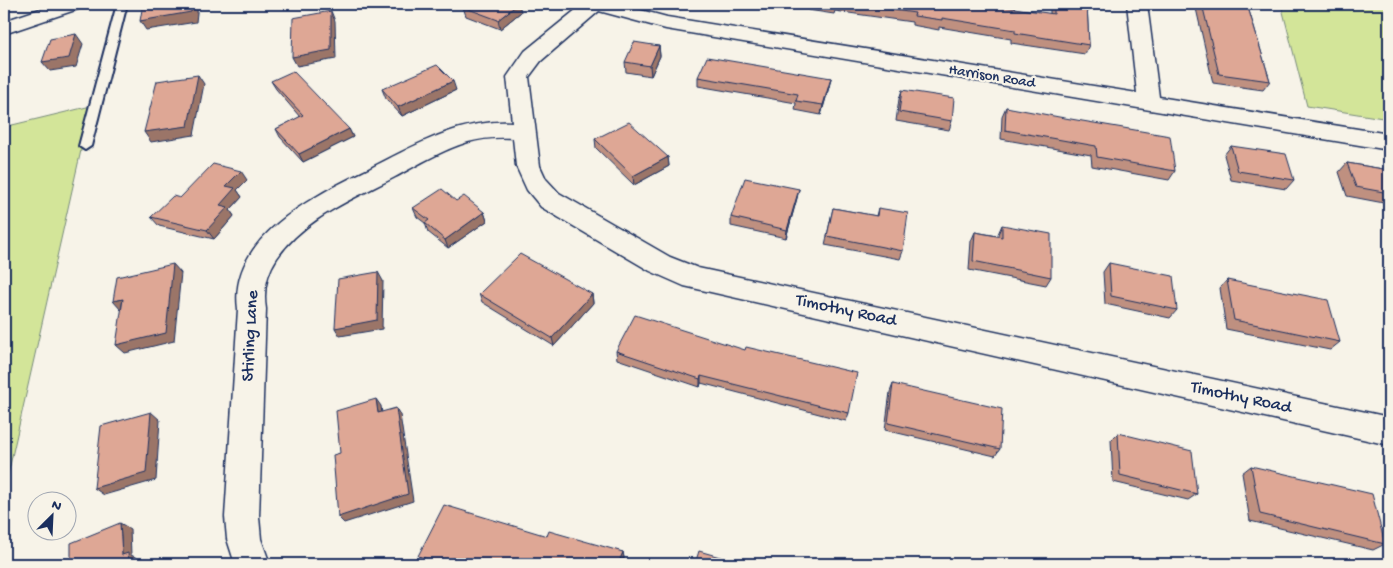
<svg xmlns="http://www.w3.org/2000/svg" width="1393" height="568" viewBox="0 0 1393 568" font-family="'Gochi Hand',sans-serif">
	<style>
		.green { fill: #d3e599; stroke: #778a7c }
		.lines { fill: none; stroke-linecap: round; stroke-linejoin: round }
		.lane-casing { stroke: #1b2f5e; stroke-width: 4 }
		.street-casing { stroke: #1b2f5e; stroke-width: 3 }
		.lane { fill: #f7f3e8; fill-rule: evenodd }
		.street { fill: #f7f3e8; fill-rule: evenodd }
		.wall { fill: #bf9080; stroke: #1b2f5e }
		.shaded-wall { fill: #9b7568; stroke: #1b2f5e }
		.building { fill: #dea795; stroke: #1b2f5e }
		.labels { text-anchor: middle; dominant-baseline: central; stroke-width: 4.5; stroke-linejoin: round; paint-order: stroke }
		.far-street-label { font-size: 15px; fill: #1b2f5e; stroke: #f7f3e8 }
		.street-label { font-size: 18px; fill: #1b2f5e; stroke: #f7f3e8 }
	</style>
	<rect width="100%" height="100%" fill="#f7f3e8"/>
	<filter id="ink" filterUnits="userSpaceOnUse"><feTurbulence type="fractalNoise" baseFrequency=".02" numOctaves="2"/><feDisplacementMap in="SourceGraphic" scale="10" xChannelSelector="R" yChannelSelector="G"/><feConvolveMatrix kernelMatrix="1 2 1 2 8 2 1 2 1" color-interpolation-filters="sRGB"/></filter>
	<g filter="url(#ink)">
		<!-- green -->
		<g class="green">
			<polygon points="1281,4 1389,4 1389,119 1307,106"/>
			<polygon points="91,106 4,492 4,127"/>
		</g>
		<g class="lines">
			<defs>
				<polygon id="lane" points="117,4 127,4 91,146 85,150 79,146"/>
				<g id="street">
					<polygon points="55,4 84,4 81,8 4,34 4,21"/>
					<path d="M583,4h35l49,13 470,76 -10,-89h20l12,93 230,37v16l-723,-121 -67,-18 -58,50 -12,16 11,89 6,13 13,14 111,64 28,11 691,149v28l-705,-159 -34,-15 -109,-64 -14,-17 -11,-24 -3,-28c-15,-1 -31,0 -45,4 -26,8 -49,22 -73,35 -40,21 -91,41 -118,81 -10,15 -14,33 -11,51l-7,208 2,22 9,25h-35l-8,-25 -2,-22 13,-208c-10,-73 79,-114 131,-140 45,-23 90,-50 143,-47l-5,-45 18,-26z"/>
				</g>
			</defs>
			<!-- lane casing -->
			<use href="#lane" class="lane-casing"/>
			<!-- street casing -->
			<use href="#street" class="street-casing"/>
			<!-- lane -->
			<use href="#lane" class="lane"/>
			<!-- street -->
			<use href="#street" class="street"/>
		</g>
		<!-- wall -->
		<g class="wall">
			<polygon points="792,4 987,4 1050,14 1050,4 1087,4 1089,45 1085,54 1011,43 1011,39 939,27 939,30 912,25 912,22 835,11 834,14 808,10 809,6"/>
			<polygon points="1195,4 1247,4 1270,81 1263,90 1213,83"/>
			<polygon points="463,7 521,12 500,29 466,16"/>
			<polygon points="659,46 660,56 651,76 626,72 625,62"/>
			<polygon points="698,77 831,78 829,87 821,115 795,110 796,103 698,86"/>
			<polygon points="271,81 349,129 353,137 303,162 280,137 276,129 300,117 276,89"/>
			<polygon points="382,89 456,90 402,116 386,99"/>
			<polygon points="902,90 952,121 949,130 896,121 899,99"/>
			<polygon points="1006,107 1175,171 1169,180 1092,166 1091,155 1001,139 1002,116"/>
			<polygon points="595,139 668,157 669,166 634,185 596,148"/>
			<polygon points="1231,146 1294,180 1286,189 1231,180 1224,155"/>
			<polygon points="1347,163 1389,170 1389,204 1347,196 1339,172"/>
			<polygon points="247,180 237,190 242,197 230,210 234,216 214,239 159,226 151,217 180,198"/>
			<polygon points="799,189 797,198 786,238 731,226 731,217"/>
			<polygon points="456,201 484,212 487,221 448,248 428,232 425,223 417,217 413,208"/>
			<polygon points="833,208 876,216 878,208 903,251 900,259 825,245"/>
			<polygon points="1002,225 1051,277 1046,285 969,270 971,241 975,232 998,236 998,234"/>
			<polygon points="1109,263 1177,310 1170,318 1105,304 1103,272"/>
			<polygon points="1227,280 1340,342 1330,350 1226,329 1220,288"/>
			<polygon points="479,294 592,294 593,303 554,346 482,302"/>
			<polygon points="616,351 849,413 846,421 701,383 700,387 617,359"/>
			<polygon points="893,384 1000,449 995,456 885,430 890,392"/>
			<polygon points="1118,433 1197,494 1188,500 1113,482 1111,440"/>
			<polygon points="1251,466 1385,544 1373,550 1250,521 1242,473"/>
			<polygon points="547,536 623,552 624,558 622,564 432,564 424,562 418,556"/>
		</g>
		<!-- shaded-wall -->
		<g class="shaded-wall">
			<polygon points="192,4 198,4 196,22 146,30 140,21"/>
			<polygon points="518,4 519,4 521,12 500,29 498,20"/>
			<polygon points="331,11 335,21 336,59 297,66 292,57"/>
			<polygon points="76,34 83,44 76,67 50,71 42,62"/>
			<polygon points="659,46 660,56 651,76 650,66"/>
			<polygon points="198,75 204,84 194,135 151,142 144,132"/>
			<polygon points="831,78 829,87 821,115 823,105"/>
			<polygon points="453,81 456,90 402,116 398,107"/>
			<polygon points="349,129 353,137 303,162 299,154"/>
			<polygon points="668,157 669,166 634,185 633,176"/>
			<polygon points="241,171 247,180 237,190 242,197 230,210 234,216 214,239 207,230 220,205 226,186"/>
			<polygon points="799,189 797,198 786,238 787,230"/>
			<polygon points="484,212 487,221 448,248 445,240"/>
			<polygon points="173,264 181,273 174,341 125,353 116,345"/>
			<polygon points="378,272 383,281 382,329 340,336 335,328"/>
			<polygon points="592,294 593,303 554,346 552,338"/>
			<polygon points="123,299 121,310 113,301"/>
			<polygon points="701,376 701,383 700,387 700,379"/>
			<polygon points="376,399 381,406 383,420 378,413"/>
			<polygon points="396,408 400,415 413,501 344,523 338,517"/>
			<polygon points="151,412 160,420 156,480 104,495 94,488"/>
			<polygon points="120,523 130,529 131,555 137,558 138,564 129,564 122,555"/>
			<polygon points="623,552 624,558 622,564 618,564"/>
		</g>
		<!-- building -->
		<g class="building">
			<polygon points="143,4 192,4 191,12 140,21"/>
			<polygon points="467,4 518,4 498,20 463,7"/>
			<polygon points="850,4 987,4 1054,14 1054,4 1087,4 1089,45 1015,33 1015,30 942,18 942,20 914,16 915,13"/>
			<polygon points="1202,4 1247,4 1270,81 1219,74"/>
			<polygon points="331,11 331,50 292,57 293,18"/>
			<polygon points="76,34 69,58 42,62 50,39"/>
			<polygon points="634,42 659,46 650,66 625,62"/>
			<polygon points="707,57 831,78 823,105 796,101 798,94 698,77"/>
			<polygon points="437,65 453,81 398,107 382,89"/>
			<polygon points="293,71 349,129 299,154 276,129 303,115 271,81"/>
			<polygon points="198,75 188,126 144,132 157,81"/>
			<polygon points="902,90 954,98 952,121 899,112"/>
			<polygon points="1006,107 1059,117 1170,136 1175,171 1097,157 1096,146 1005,130"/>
			<polygon points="629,122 668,157 633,176 595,139"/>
			<polygon points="1231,146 1286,154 1294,180 1238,171"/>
			<polygon points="1347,163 1389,170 1389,193 1356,187"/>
			<polygon points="213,164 241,171 226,186 235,188 220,205 228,207 207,230 151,217 173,196 180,198"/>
			<polygon points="745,178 799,189 787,230 731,217"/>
			<polygon points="442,189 456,201 464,196 484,212 445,240 425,223 429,220 413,208"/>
			<polygon points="833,208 877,216 878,208 908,213 903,251 827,236"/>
			<polygon points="1002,225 1051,234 1051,277 973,261 975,232 1002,237"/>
			<polygon points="520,254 592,294 552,338 479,294"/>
			<polygon points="1109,263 1173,276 1177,310 1111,296"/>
			<polygon points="173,264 166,333 116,345 123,299 113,301 117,277"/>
			<polygon points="378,272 377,320 335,328 338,279"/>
			<polygon points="1227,280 1328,300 1340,342 1234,320"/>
			<polygon points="635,315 745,350 746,347 857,373 849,413 701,376 700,379 616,351"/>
			<polygon points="893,384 1002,409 1000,449 888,423"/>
			<polygon points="376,399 378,413 396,408 408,494 338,517 333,455 340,453 336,411"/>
			<polygon points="151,412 146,473 94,488 101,426"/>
			<polygon points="1118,433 1192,451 1197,494 1120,475"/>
			<polygon points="1251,466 1372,494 1385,544 1260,514"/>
			<polygon points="444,505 547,536 549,531 623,552 618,564 444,564 418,556"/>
			<polygon points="120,523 122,555 128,553 129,564 71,564 71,543"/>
			<polygon points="699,551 741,563 740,564 695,564"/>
		</g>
	</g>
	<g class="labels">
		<!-- far-street labels -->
		<g class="far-street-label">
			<text transform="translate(992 77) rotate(9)">Harrison Road</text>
		</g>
		<!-- street labels -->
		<g class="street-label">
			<text transform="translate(846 311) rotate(12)">Timothy Road</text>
			<text transform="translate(251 336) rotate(-87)">Stirling Lane</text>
			<text transform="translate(1241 398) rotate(12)">Timothy Road</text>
		</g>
	</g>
	<!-- margin -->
	<rect width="1393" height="568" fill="none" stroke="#f7f3e8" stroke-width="20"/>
	<rect x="10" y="10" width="1373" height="548" fill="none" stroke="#1b2f5e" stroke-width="2" filter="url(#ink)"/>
	<!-- north arrow -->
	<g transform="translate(52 516) rotate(24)"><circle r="24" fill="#f7f3e8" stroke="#9fa5b1"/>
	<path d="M0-4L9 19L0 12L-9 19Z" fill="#1b2f5e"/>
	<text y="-8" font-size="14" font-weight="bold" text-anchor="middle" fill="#1b2f5e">N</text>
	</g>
</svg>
